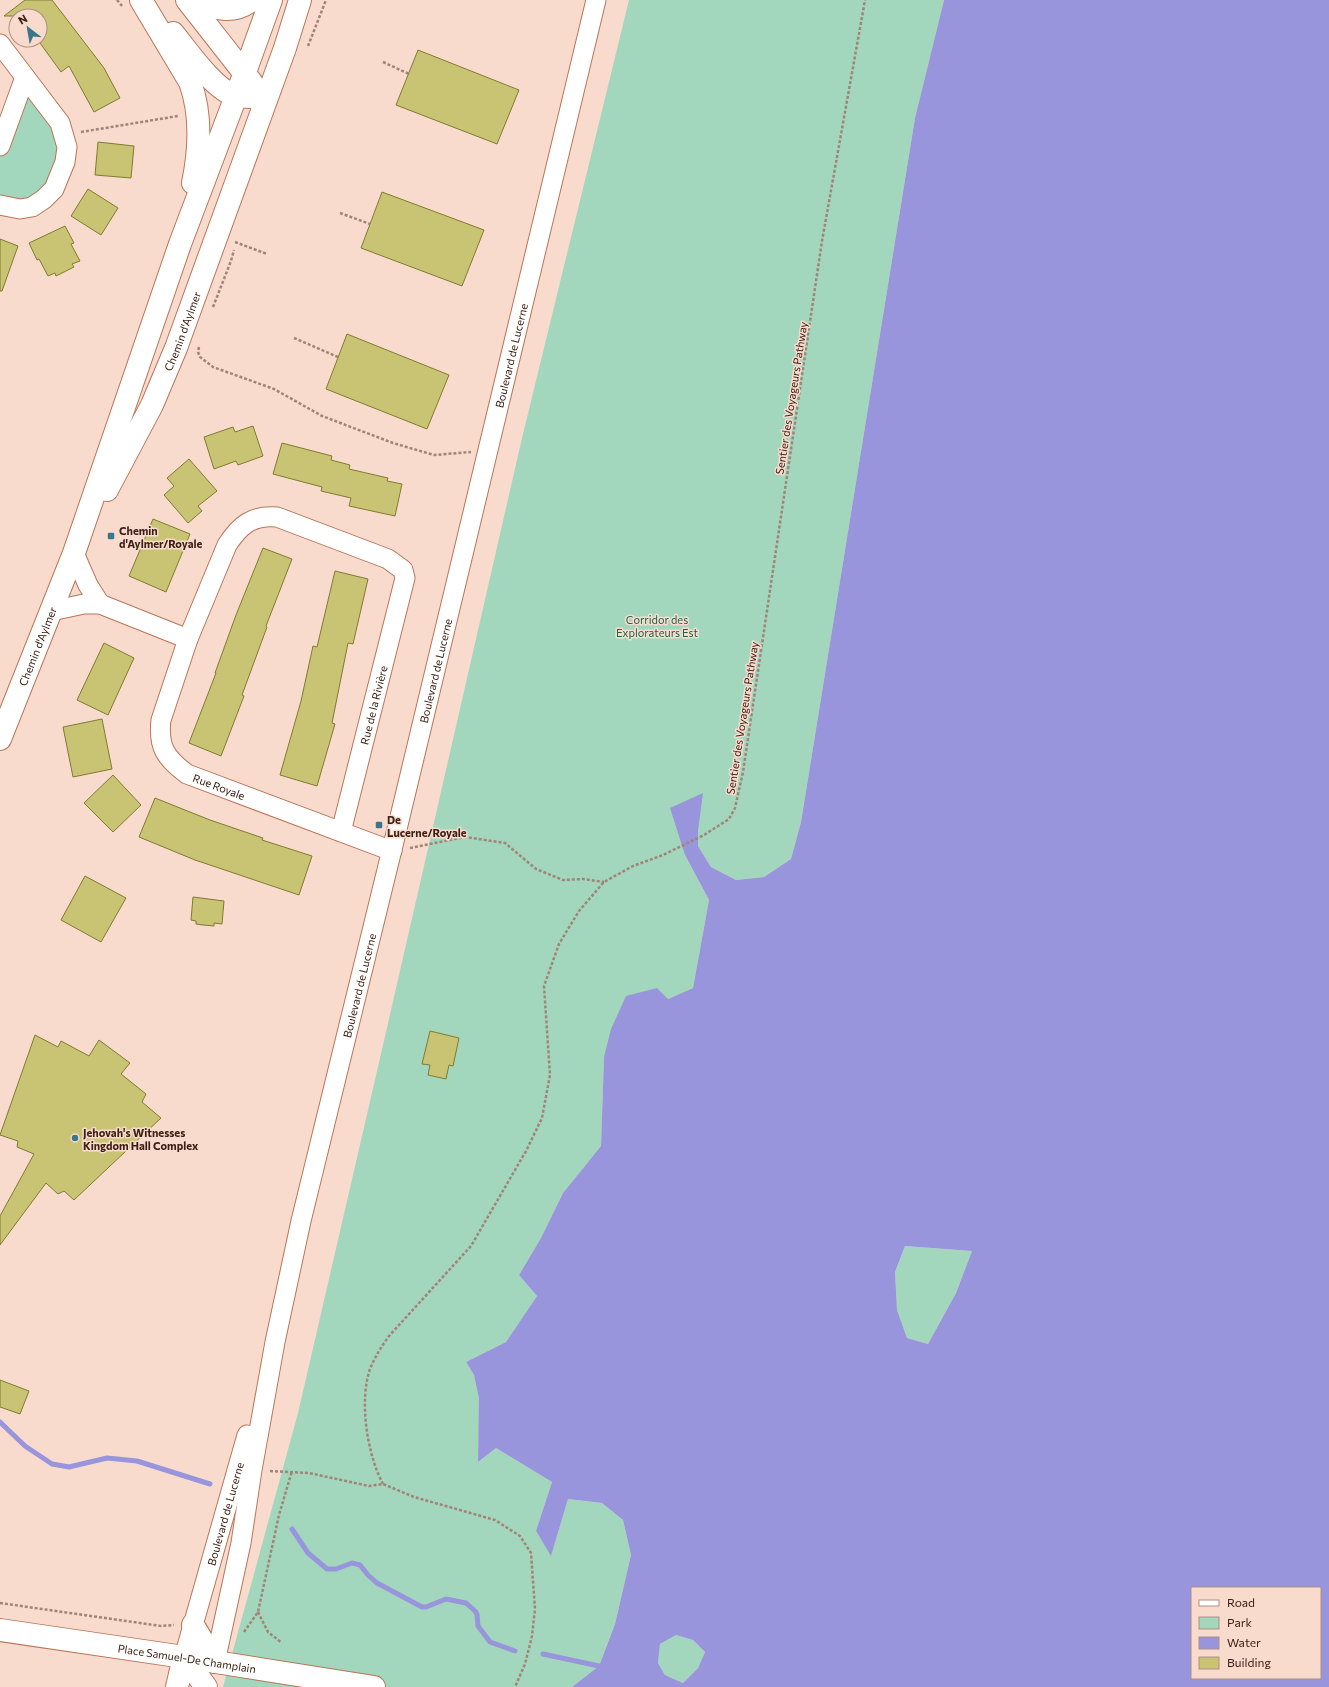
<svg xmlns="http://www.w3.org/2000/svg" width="1329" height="1687" viewBox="0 0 1329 1687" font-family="Commissioner,sans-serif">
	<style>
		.green { fill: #a2d7be }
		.water { fill: #9895dc; fill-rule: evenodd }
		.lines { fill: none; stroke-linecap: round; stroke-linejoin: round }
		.stream { stroke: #9895dc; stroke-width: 5 }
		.building { fill: #c9c374; stroke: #807b30 }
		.minor-casing { stroke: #b97557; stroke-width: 21 }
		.major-casing { stroke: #b97557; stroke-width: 24 }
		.path { stroke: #a18477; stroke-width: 2.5; stroke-dasharray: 3 2; stroke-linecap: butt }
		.minor { stroke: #fff; stroke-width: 19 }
		.major { stroke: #fff; stroke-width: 22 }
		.poi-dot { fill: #3a778d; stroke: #f9dbce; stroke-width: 1.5 }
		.labels { text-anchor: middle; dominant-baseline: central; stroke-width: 3; stroke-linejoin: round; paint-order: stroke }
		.street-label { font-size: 11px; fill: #3c2013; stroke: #f9dbce }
		.poi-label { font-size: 11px; font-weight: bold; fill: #3c2013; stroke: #f9dbce; text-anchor: start }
		.park-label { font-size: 11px; fill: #1c6047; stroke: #f9dbce }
	</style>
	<rect width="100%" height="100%" fill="#f9dbce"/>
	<!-- green -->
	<g class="green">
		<polygon points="629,0 944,0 915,118 801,822 791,859 764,877 736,880 711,867 698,846 698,831 685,855 709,900 693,988 668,999 604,1057 601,1146 563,1193 541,1238 519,1275 537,1296 506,1342 466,1362 474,1375 480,1398 478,1462 496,1448 552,1482 536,1531 551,1555 568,1499 602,1503 623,1520 631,1555 615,1624 599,1666 572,1687 223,1687 298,1413 383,1045 522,438"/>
		<polygon points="25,77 64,135 44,199 0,205 0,146"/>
		<polygon points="905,1246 972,1251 956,1293 928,1344 907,1338 897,1310 895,1272"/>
		<polygon points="676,1635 693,1640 705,1652 698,1668 683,1683 665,1675 658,1663 660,1644"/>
	</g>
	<!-- water -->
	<path class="water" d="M944,0h385v1687h-757l27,-21 16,-42 16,-69 -8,-35 -21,-17 -34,-4 -17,57 -15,-25 16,-49 -56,-34 -18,14 1,-64 -5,-23 -8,-13 40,-20 31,-46 -18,-21 22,-37 22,-45 38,-47 3,-89 7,-28 15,-33 31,-8 11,11 25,-11 16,-88 -24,-45 -15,-47 33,-15 -5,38v15l13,21 25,13 28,-3 27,-18 10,-37 114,-704zM905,1246l67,5 -16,42 -28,51 -21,-6 -10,-28 -2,-38zM1192,1588h128v90h-128zM676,1635l17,5 12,12 -7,16 -15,15 -18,-8 -7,-12 2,-19z"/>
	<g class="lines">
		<!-- stream -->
		<g class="stream">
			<polyline points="0,1422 25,1446 52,1464 69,1467 107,1458 137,1461 210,1484"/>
			<polyline points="292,1529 308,1553 327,1569 336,1569 352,1563 360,1565 368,1575 377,1583 422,1607 426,1607 446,1599 466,1603 475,1611 477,1614 478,1626 490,1642 515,1651"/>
			<polyline points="543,1654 599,1666"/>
		</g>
	</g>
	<!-- building -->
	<g class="building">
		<polygon points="25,0 52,0 104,68 120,98 94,112 69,66 61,72 40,43 40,16 4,16"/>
		<polygon points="418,50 519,90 497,144 396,105"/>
		<polygon points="98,142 134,146 131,178 95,175"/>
		<polygon points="88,189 118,208 101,235 71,216"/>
		<polygon points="382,192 484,230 462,286 361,248"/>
		<polygon points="65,226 74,243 71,244 80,261 72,264 74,267 56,276 55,273 48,276 39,259 37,260 29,243"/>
		<polygon points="0,239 18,246 2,291 0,291"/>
		<polygon points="347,334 449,375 427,429 326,389"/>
		<polygon points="253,426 263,456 238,465 236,461 214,469 204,437 233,427 235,432"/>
		<polygon points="282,443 332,456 331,460 350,465 349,469 388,478 387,481 402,484 395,516 349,506 351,498 321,491 322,487 273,474"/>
		<polygon points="189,459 217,491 198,506 202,511 188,523 164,495 174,486 167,478"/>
		<polygon points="153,519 190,534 166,592 129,576"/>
		<polygon points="263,548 292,559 266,626 267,627 242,695 244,696 221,756 189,743 216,673 215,673 236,615"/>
		<polygon points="335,571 368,579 353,644 348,643 332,723 335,724 317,786 280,775 301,701 313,646 317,647"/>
		<polygon points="104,643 134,658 108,715 77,700"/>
		<polygon points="102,719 112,769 73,777 63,727"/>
		<polygon points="113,775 141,805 113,832 84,803"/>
		<polygon points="155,798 210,820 263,838 262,840 312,856 299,895 195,860 139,837"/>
		<polygon points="85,876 126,898 101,942 61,920"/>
		<polygon points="193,897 224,901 222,924 214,923 214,926 203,925 196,924 196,921 191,920"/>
		<polygon points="430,1031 459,1038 453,1066 449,1065 446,1079 428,1075 430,1065 422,1064"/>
		<polygon points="35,1035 58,1047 61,1041 89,1056 99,1040 130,1063 121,1074 146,1094 142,1102 161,1118 74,1200 64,1191 58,1194 46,1183 0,1245 0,1216 34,1154 17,1147 18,1141 0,1135"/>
		<polygon points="0,1380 29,1391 20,1414 0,1407"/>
	</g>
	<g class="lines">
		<defs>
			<g id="minor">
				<polyline points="0,44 60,123 67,147 65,162 54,189 44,199 32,207 20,209 0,205"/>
				<polyline points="0,146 25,77"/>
				<polyline points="74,553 88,585 100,604"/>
				<polyline points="51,611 84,604 100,604 188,639"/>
				<path id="s1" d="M341,832l64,-254 -2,-8 -15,-11 -111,-42c-25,-2 -37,8 -50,28l-39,94 -27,81c-3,26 4,38 26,54l205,77"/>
				<path id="s2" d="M184,1657l63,-222"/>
				<path id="s3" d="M215,1662l26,-119 11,-73 23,-128 26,-121 97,-396 198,-825"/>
			</g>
			<g id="major">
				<path d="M141,0l49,82c12,33 10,67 3,101"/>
				<polyline points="187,0 252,83"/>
				<path d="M196,0c20,10 38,14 56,0"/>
				<path d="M173,33c14,17 41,57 63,63 4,1 10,1 15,1"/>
				<path id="s4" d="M107,490l45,-85 24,-57 109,-300 15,-48"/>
				<path id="s5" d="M0,739l74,-186 106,-309 64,-169 27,-75"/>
				<polyline points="193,1625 215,1662"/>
				<path id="s6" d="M0,1630l184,27 190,30"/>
				<polyline points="184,1657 206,1687"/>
				<polyline points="177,1687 184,1657"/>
			</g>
		</defs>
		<!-- minor casing -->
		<use href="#minor" class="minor-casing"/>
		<!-- major casing -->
		<use href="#major" class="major-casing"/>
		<!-- path -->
		<g class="path">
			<polyline points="117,0 122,6"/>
			<polyline points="308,46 326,0"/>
			<polyline points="383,62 409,74"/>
			<polyline points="81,132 178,116"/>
			<polyline points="340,213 370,224"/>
			<polyline points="235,242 267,254"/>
			<polyline points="213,307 231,261 234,250"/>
			<polyline points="294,338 338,357"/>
			<polyline points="199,347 198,352 200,357 213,367 274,389 322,416 393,443 434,455 471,452"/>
			<polyline points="410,848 465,837 505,843 536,869 563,880 583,879 604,882"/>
			<polyline points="270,1471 309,1473 369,1486 383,1484 414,1497 495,1520 520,1536 531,1553 535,1609 532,1636 525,1664 515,1687"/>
			<path d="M383,1484c-16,-30 -24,-83 -13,-115 5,-12 11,-22 19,-33l82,-90 55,-95 16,-33 8,-43 -6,-89 15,-42 20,-33 25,-29 29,-16 30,-11 41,-20 25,-16 6,-11 8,-36 79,-531 43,-241"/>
			<polyline points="0,1603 161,1626 174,1625"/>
			<polyline points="258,1612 268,1632 282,1643"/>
			<polyline points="244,1632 258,1612 279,1515 292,1471"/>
		</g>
		<!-- minor -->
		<use href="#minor" class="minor"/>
		<!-- major -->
		<use href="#major" class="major"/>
	</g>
	<!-- markers -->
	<g class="poi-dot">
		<rect x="107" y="532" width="8" height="8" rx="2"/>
		<rect x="375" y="821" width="8" height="8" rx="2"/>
		<circle cx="75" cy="1138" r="4"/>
	</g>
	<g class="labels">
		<!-- street labels -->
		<g class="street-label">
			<text stroke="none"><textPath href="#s4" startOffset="176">Chemin d'Aylmer</textPath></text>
			<text stroke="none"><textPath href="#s3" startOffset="1340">Boulevard de Lucerne</textPath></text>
			<text transform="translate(791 398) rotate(-81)">Sentier des Voyageurs Pathway</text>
			<text stroke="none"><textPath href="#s5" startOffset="100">Chemin d'Aylmer</textPath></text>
			<text stroke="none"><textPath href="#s3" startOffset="1016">Boulevard de Lucerne</textPath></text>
			<text stroke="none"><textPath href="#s1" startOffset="131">Rue de la Rivière</textPath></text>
			<text transform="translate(742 718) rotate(-81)">Sentier des Voyageurs Pathway</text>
			<text stroke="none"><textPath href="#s1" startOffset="754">Rue Royale</textPath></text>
			<text stroke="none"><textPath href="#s3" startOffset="692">Boulevard de Lucerne</textPath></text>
			<text stroke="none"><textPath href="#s2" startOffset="149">Boulevard de Lucerne</textPath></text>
			<text stroke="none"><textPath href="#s6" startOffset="189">Place Samuel-De Champlain</textPath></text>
		</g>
		<!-- poi labels -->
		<g class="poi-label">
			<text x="119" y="530">Chemin<tspan x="119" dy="13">d'Aylmer/Royale</tspan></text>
			<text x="387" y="819">De<tspan x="387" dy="13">Lucerne/Royale</tspan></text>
			<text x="83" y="1132">Jehovah's Witnesses<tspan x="83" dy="13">Kingdom Hall Complex</tspan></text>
		</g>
		<!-- park labels -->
		<g class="park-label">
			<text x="657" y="619">Corridor des<tspan x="657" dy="13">Explorateurs Est</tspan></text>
		</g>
	</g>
	<!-- legend -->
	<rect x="1191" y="1587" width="130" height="92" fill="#f9dbce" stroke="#ad9083"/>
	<rect x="1199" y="1600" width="20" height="6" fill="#ffffff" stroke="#ad9083"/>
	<text x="1227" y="1607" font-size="12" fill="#3c2013">Road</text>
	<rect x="1199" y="1617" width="20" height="12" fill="#a2d7be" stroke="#ad9083"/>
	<text x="1227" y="1627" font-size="12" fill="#3c2013">Park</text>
	<rect x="1199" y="1637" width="20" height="12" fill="#9895dc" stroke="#ad9083"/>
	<text x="1227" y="1647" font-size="12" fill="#3c2013">Water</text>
	<rect x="1199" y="1657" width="20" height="12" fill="#c9c374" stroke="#ad9083"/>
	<text x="1227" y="1667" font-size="12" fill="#3c2013">Building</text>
	<!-- north arrow -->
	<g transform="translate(28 28) rotate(329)"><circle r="19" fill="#f9dbce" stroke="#ad9083"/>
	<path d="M0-3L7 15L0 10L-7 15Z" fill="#3a778d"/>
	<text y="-6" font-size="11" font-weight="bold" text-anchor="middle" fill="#3c2013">N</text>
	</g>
</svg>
